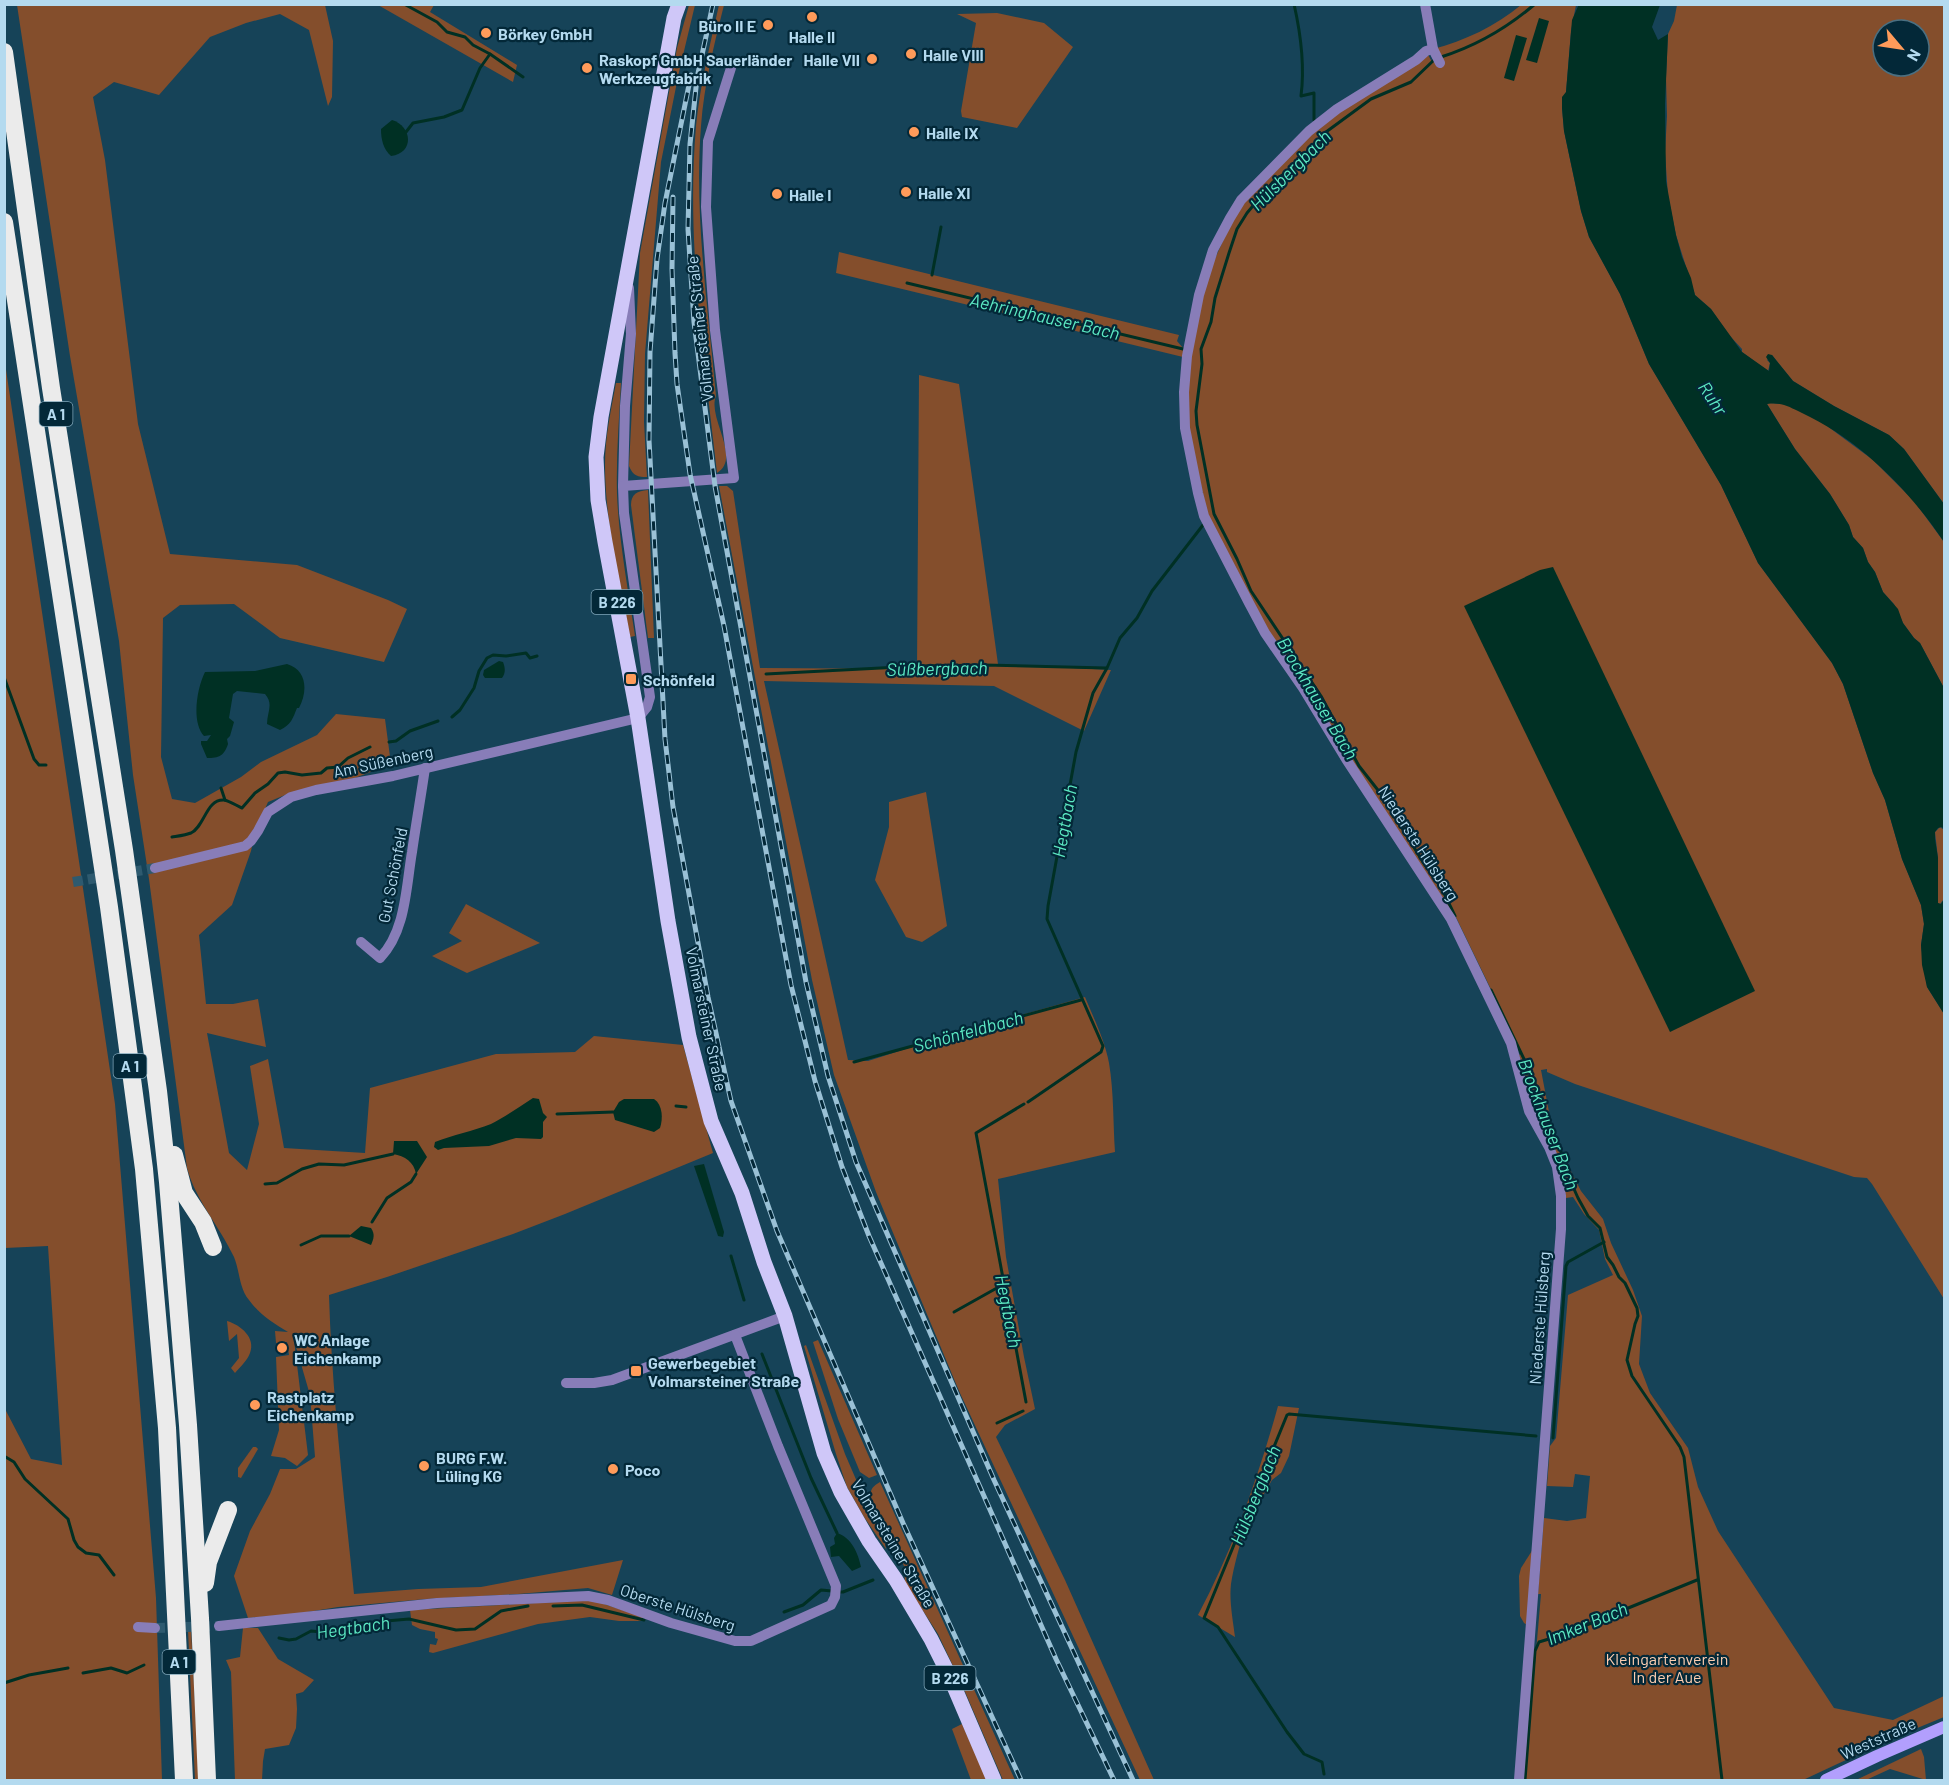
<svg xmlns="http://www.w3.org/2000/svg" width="1949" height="1785" viewBox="0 0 1949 1785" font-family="Barlow,sans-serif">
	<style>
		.green { fill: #844e2c; fill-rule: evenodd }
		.water { fill: #003024 }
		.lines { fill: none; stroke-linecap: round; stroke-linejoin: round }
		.stream { stroke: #003024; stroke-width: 3 }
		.street-tunnel { stroke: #2e5a6f; stroke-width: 10; stroke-dasharray: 10 5; stroke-linecap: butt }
		.street { stroke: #887db8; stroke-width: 10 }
		.secondary { stroke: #b29ffd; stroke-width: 12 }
		.primary { stroke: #cfc7f8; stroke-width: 15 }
		.highway { stroke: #ebebeb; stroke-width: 18 }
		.rail-casing { stroke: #9ac1d6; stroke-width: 5 }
		.rail { stroke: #032838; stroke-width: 3; stroke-dasharray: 9; stroke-linecap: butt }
		.poi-dot { fill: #ff9b5a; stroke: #032838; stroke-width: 2 }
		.labels { text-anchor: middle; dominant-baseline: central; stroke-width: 4.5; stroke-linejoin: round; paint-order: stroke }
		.shield { fill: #032838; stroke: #7fa5b8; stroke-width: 1.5 }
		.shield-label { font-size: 15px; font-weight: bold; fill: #b4daef }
		.poi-label { font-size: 16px; font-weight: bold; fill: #b4daef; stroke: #032838; text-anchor: start }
		.street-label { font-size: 16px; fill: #b4daef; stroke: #032838 }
		.park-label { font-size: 16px; fill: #feceb1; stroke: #032838 }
		.water-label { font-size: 18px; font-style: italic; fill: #5ce9c3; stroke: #032838 }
	</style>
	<rect width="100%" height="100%" fill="#164358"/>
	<!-- green -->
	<g class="green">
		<path d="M17,5h308l8,36 -1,56 -4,9 -19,-76 -29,-16 -34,9 -36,14 -51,58 -45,-13 -21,15 12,63 33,264 32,130 127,11 91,35 19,9 -23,53 -104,-24 -46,-34 -54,1 -17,13 -2,139 11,42 23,4 46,-26 20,-15 56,-27 19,-21 49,5 6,45 -36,14 -65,15 -22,9 -13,30 -4,19 -19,54 -33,30 7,69h27l25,-5 8,48 -59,-14 22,120 18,17 12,-46 -9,-58 18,-7 16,89 81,5 5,-65 126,-34 79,-2 19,-16 89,9 30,108 -148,61 -52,20 -126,43 -58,18c3,100 15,200 25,299l64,-5 63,-2 142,-27 -11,35 -24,-7 -70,6 -92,5 -88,8 -43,7 -47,4 -14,-42 16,-45 20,-37 10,-25h16l19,-12 -5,-62 -16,-55 14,115 -11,11 -12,-8 -14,-2 8,-26 -3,-73 13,-2 -2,-13 -11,1 -1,-12 13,1c-14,-8 -30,-19 -39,-32 -10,-12 -9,-28 -15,-43 -14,-30 -38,-56 -47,-89l-38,-289 -16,-104 -14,-134 -49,-285z"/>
		<polygon points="378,5 434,5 430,12 517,65 513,82"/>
		<path d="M689,5h6l-16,67 -18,90 -16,192 -1,68 3,55c-9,0 -14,-1 -18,-11l11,-213 37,-205z"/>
		<path d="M719,5h5c-10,40 -20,80 -23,121 -7,89 7,181 15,270 -9,22 26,62 1,77 -13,-116 -31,-231 -21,-347 4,-41 14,-81 23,-121z"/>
		<path d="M1521,5h55l-5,26 -5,61 -4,16 2,23 17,80 8,26 31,57 29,70 72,121 37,78 74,100 11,21 30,89 12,27 17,59 19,46 3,19 -3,21 6,42 17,27v285l-72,-115 -5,-6 -13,-1 -279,-93 -28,-12v-3l-6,1 12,63 8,19 20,39 22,28 8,24 22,47 9,26 -3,48 11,29 38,55 10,39 20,44 116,177 59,12 51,-24v21l-51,21 -90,42h-278l16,-186h-3l6,-76 23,3 19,-3 4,-42 -15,-2 -2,13 -26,-1 3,-40 6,-8 12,-143 45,-20 -8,-16 -6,-29 -15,-16 -11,-17 -7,1 -11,-48 -22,-49 -14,-46 3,-2 -71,-146v12l-186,-286 -55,-108 -26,-114 15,-116 42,-95 68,-69 117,-80 6,11 2,-3 -1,-10c31,-8 63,-23 88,-44z"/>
		<path d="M1677,5h267v499l-40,-55 -15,-14 -55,-29 -41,-25 -21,-26 -5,5 3,3 -2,8 -26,-19v-3l-13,-14 -18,-26 -16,-14 -19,-60 -8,-39 -3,-43 2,-37 -1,-38 2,-44 6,-13zM1883,30h36v36h-36z"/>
		<polygon points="997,13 1044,23 1073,47 1017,128 962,117 961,111 976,23 957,14"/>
		<polygon points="839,252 1179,335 1177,341 1183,348 1183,357 836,273"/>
		<polygon points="4,356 115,1104 156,1598 162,1780 5,1780 5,1409 31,1459 62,1465 48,1246 5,1248"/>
		<path d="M919,375l40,9 39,280 113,6 -27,61 -90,-45 -230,-5 84,379 20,1 69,-22 148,-42c9,22 20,44 24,66 5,30 4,60 6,89l-117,27 8,78 18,100 11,52 -30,16 -9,12 69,143 89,200h-14l-181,-389 -83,-199 -42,-117 -22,-95 -93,-494h8l6,5 27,177 157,1z"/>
		<path d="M616,383h5c-2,37 -5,74 -4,111 2,48 11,95 18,142l-5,1c-10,-56 -25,-114 -25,-172 0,-28 6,-55 11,-82z"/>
		<polygon points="1769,403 1786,404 1819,420 1873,460 1914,501 1944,542 1944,688 1920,643 1914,638 1903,623 1894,604 1883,592 1875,572 1868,562 1863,548 1853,537 1849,525 1830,494 1795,449 1767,404"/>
		<path d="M648,490l6,148h-6l-17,-133c0,-11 6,-14 17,-15z"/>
		<polygon points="926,792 947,926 922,942 906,937 875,880 889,827 889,802"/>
		<polygon points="1940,827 1944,830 1944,899 1940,904 1938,903 1938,858 1935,832"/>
		<polygon points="466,904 540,943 467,973 432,956 462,941 449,933"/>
		<path d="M227,1321c14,4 29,17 23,32 -3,8 -10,14 -15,20l-4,-5 8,-10 -2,-24 -8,7z"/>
		<polygon points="818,1340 877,1475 869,1478 860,1472 838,1419 813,1342"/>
		<polygon points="806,1345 845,1454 861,1491 885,1542 886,1549 864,1517 847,1487 836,1454 804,1346"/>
		<path d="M1278,1406l21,2 -10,48 -8,17 -9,7 -11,19 -6,3c-10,23 -20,57 -24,82 -2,17 2,36 4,53l-37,-22c35,-66 60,-137 80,-209z"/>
		<polygon points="253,1447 256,1447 258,1449 241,1478 238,1477 238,1468"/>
		<path d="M880,1482l135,298h-12l-40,-93 -25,-53 -33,-51 -1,-17 -33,-68c-1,-9 1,-11 9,-16z"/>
		<polygon points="1535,1546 1529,1626 1524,1623 1520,1616 1519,1576 1521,1568"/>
		<polygon points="592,1600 643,1617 643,1621 619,1621 590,1617 538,1624 433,1653 429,1652 430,1644 436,1645 438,1639 435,1638 435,1632 420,1629 412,1625 410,1610"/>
		<polygon points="243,1628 258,1628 278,1659 314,1680 303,1692 296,1694 297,1709 296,1728 289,1745 265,1749 263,1761 262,1780 235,1780 231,1672 226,1660 240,1657"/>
		<polygon points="191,1629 199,1780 195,1780 188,1630"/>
		<polygon points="962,1724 987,1780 971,1780 952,1729"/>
		<polygon points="1921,1749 1924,1757 1926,1780 1890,1769 1866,1780 1856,1780"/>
	</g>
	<!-- water -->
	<g class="water">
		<path d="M1579,4l81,1 -8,22 6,13 10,-6 -3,70 1,77 10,54 6,22 9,21 4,17 16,14 31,43 27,19 1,-8 -4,-6 2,-3 4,1 21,26 41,25 55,29 15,14 40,55v38c-35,-52 -84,-102 -142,-129 -13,-6 -19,-11 -35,-9l28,45 35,45 19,31 4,12 10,11 5,14 7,10 8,20 15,17 5,14 11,15 6,5 24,45v142l-2,-3 -4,1 -3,4v7l3,19v45l3,1 3,-5v115l-17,-27 -5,-22 -1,-20 3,-21 -3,-19 -19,-46 -17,-59 -12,-27 -30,-89 -11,-21 -74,-100 -37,-78 -72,-121 -29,-70 -31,-57 -8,-26 -17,-80 -2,-23v-11l4,-5 6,-72z"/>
		<polygon points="1539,18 1549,21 1537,63 1526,60"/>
		<polygon points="1516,35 1527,38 1514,81 1504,78"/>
		<path d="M392,120c20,6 23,33 -1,36 -8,-7 -10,-17 -10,-27z"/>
		<polygon points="1553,567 1755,991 1670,1032 1464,606 1540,570"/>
		<path d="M499,661l4,1c2,5 3,11 -1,16h-17l-2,-3 1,-5z"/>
		<path d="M287,664c20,6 21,27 12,44h-2c-4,10 -6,17 -17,22l-13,-6c0,-12 7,-20 -2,-30l-28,-3 -4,3 -4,24 5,4 -4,14 -3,3 1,5c-4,12 -9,14 -21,14l-6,-14v-3h6l4,-6 -7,1c-13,-14 -7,-48 1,-64l50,-1z"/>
		<path d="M533,1098l6,1 4,14 4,4 -4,5v15l-2,2 -25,-1 -27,8 -45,2 -6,2 -4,-3 1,-5c18,-7 38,-11 56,-18 14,-7 28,-17 42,-26z"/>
		<path d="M624,1099h30c9,6 9,20 6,29l-6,4 -39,-12 -2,-8 6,-10z"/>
		<path d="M394,1141h23l10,16 -11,17c-2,-12 -11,-18 -23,-20z"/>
		<polygon points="704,1164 724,1232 723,1237 718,1236 694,1166"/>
		<path d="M361,1226l10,2c4,6 3,10 0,17l-22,-9z"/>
		<path d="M837,1533c15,5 21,20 24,34l-9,4 -13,-15 -8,1 -1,-10 5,-3 -1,-6z"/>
	</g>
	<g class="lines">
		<!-- stream -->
		<g class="stream">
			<polyline points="404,4 437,22 447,32 465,37 473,45 490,54 523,77"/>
			<path d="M1294,4c7,31 11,61 7,92l13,-3v27"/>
			<path d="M1441,57c35,-11 66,-29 94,-53"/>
			<polyline points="1435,59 1411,82 1371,99 1326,132 1292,168 1273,182 1247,213 1237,229 1229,253 1215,298 1211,322 1201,349 1202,364 1196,411 1197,425 1214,514 1237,559 1251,591 1321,696 1359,766 1381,794 1423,862 1442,889 1455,916"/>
			<polyline points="406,132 413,123 444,117 462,110 480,68 490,54"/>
			<polyline points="932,275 941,227"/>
			<polyline points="907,283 1183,349"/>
			<polyline points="766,674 919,666 984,665 1106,668"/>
			<polyline points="4,677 34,759 39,765 46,765"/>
			<polyline points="452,717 460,710 474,688 479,671 487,658 493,655 506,656 526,653 530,658 537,656"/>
			<polyline points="389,742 396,741 410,731 438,721"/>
			<polyline points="221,788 225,800"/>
			<path d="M172,837c6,-1 14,-2 19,-4 14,-7 15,-34 33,-33 6,1 13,6 18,8l13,-15 13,-9 10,-11 7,-1 17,3 19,-2 6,-5 11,-1 10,-9 22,-11"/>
			<polyline points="1491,990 1534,1080 1542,1108 1568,1168 1570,1180 1578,1198 1588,1216 1600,1228 1607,1257 1613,1265 1619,1277 1625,1283 1637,1308 1638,1316 1635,1324 1627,1360 1632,1376 1680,1447 1684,1457 1722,1780"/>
			<polyline points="854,1062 1081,1000"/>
			<polyline points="1028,1102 1101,1052 1103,1046 1047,919 1048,906 1076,752 1093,693 1107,668 1120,638 1137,618 1152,591 1203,525"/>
			<polyline points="1024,1104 976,1133 1026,1402"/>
			<polyline points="676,1106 686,1107"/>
			<polyline points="557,1114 613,1112"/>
			<polyline points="265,1184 277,1183 302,1169 319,1164 344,1165 393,1154"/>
			<polyline points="372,1222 387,1198 411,1182 416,1174"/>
			<polyline points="301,1245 321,1236 349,1236"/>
			<polyline points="731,1256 744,1300"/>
			<polyline points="954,1312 1004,1284"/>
			<polyline points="762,1354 811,1478 837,1533"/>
			<polyline points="997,1423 1023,1411"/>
			<polyline points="1553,1438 1566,1266 1568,1262 1604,1242"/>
			<polyline points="4,1456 14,1462 25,1479 68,1519 74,1540 78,1547 86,1553 99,1555 114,1575"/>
			<polyline points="839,1592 843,1592 873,1580"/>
			<polyline points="553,1606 582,1605 644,1620"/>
			<polyline points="784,1612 803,1605 821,1590 832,1591"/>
			<polyline points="279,1638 289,1640 296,1639 311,1631 333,1633 352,1624 409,1619 456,1630 475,1629 501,1611 528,1606"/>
			<polyline points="83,1673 111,1668 127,1673 144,1665"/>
			<polyline points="4,1683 29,1675 68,1668"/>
			<polyline points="1324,1774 1322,1762 1304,1754 1287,1732 1218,1627 1204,1618 1287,1415 1289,1414 1536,1436"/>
			<polyline points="1525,1780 1535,1651 1539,1642 1562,1635 1697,1580"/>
		</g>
		<!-- street-tunnel -->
		<g class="street-tunnel">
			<polyline points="73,882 155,868"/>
			<polyline points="155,1628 219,1626"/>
		</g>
		<!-- street -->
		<g class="street">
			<polyline points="1425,4 1433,49 1440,63"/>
			<polyline points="1433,49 1426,51 1416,60 1337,109 1309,131 1241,200 1230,218 1213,250 1199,295 1187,356 1184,392 1185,428 1198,493 1204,516 1249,603 1265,633 1303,688 1346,759 1451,919 1511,1043 1529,1111 1549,1147 1557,1167 1561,1196 1561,1229 1519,1780"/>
			<polyline points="623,486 625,406 631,334 629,288"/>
			<polyline points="155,868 245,846 251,841 258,831 268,812 291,797 316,790 393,776 638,718 647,707 650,697 624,513 623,486 734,478 715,330 706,207 708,141 731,68"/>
			<path d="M361,942l19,16c26,-27 26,-71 32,-106 4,-28 9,-56 13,-84"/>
			<polyline points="566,1383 594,1383 612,1380 785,1316"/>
			<polyline points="219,1626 437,1603 588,1596 608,1600 671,1623 735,1641 751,1641 831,1605 835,1597 836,1586 778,1446 735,1335"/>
			<polyline points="138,1627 155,1628"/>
		</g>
		<!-- secondary -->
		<polyline class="secondary" points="1826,1780 1877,1756 1944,1727"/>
		<!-- primary -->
		<polyline class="primary" points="679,4 674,18 601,417 596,457 598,500 605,542 638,718 668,921 689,1037 711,1121 742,1193 764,1262 785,1316 824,1453 841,1492 869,1541 896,1580 931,1639 950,1677 994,1780"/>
		<!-- highway -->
		<g class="highway">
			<polyline points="4,52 51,388 124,850 158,1091 168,1182 188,1425 200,1618 207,1780"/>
			<polyline points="4,222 109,907 144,1169 167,1428 184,1780"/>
			<polyline points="174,1155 184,1193 203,1222 213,1247"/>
			<polyline points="205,1583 208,1562 228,1510"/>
		</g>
		<defs>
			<g id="rail">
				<polyline points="713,4 697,78 690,144 688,229 694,322 715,486 806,982 828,1076 856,1162 994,1480 1133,1780"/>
				<polyline points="691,75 665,203 657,259 650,352 649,440 665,739 673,807 708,997 731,1101 777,1231 903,1523 1021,1780"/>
				<polyline points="673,197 672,269 675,353 677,384 690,474 724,626 791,985 815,1081 842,1167 869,1236 1056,1659 1114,1780"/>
			</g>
		</defs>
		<!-- rail casing -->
		<use href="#rail" class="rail-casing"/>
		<!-- rail -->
		<use href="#rail" class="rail"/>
	</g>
	<!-- markers -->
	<g class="poi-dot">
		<circle cx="812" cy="17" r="6"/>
		<circle cx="768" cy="25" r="6"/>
		<circle cx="486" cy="33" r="6"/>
		<circle cx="911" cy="54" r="6"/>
		<circle cx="872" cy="59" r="6"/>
		<circle cx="587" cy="68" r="6"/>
		<circle cx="914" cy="132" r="6"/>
		<circle cx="906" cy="192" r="6"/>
		<circle cx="777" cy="194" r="6"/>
		<rect x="625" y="673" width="12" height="12" rx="3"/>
		<circle cx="282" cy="1348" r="6"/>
		<rect x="630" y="1365" width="12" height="12" rx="3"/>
		<circle cx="255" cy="1405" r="6"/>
		<circle cx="424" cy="1466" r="6"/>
		<circle cx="613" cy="1469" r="6"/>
	</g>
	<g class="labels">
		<!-- shield labels -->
		<g class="shield">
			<rect x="39.5" y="402" width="33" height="24" rx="4.5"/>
			<rect x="591.5" y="590" width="51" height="24" rx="4.5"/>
			<rect x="113.5" y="1054" width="33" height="24" rx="4.5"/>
			<rect x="162.5" y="1650" width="33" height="24" rx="4.5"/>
			<rect x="924.5" y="1666" width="51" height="24" rx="4.5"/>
		</g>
		<g class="shield-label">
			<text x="56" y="414">A 1</text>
			<text x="617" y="602">B 226</text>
			<text x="130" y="1066">A 1</text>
			<text x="179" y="1662">A 1</text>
			<text x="950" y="1678">B 226</text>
		</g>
		<!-- poi labels -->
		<g class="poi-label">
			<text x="756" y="25" text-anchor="end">Büro II E</text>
			<text x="498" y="33">Börkey GmbH</text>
			<text x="812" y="36" text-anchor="middle">Halle II</text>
			<text x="923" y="54">Halle VIII</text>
			<text x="599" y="59">Raskopf GmbH Sauerländer<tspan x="599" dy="18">Werkzeugfabrik</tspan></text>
			<text x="860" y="59" text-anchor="end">Halle VII</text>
			<text x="926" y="132">Halle IX</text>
			<text x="918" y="192">Halle XI</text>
			<text x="789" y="194">Halle I</text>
			<text x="643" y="679">Schönfeld</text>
			<text x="294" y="1339">WC Anlage<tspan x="294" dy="18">Eichenkamp</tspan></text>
			<text x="648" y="1362">Gewerbegebiet<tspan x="648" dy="18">Volmarsteiner Straße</tspan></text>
			<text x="267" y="1396">Rastplatz<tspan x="267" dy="18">Eichenkamp</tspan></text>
			<text x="436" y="1457">BURG F.W.<tspan x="436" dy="18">Lüling KG</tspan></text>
			<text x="625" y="1469">Poco</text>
		</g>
		<!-- street labels -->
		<g class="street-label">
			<text transform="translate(699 329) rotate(-96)">Volmarsteiner Straße</text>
			<text transform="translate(383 761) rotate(-12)">Am Süßenberg</text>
			<text transform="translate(1419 843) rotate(57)">Niederste Hülsberg</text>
			<text transform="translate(392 875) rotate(-79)">Gut Schönfeld</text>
			<text transform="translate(707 1019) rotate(78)">Volmarsteiner Straße</text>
			<text transform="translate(1539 1318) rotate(-86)">Niederste Hülsberg</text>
			<text transform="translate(894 1543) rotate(59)">Volmarsteiner Straße</text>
			<text transform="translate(678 1607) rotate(18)">Oberste Hülsberg</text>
			<text transform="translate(1878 1738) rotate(-24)">Weststraße</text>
		</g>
		<!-- park labels -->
		<g class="park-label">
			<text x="1667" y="1658">Kleingartenverein<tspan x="1667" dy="18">In der Aue</tspan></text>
		</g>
		<!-- water labels -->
		<g class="water-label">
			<text transform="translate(1290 170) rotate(-45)">Hülsbergbach</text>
			<text transform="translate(1045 316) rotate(13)">Aehringhauser Bach</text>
			<text transform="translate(1713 398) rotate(56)">Ruhr</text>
			<text transform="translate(937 668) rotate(-1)">Süßbergbach</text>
			<text transform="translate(1318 698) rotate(59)">Brockhauser Bach</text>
			<text transform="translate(1064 821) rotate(-80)">Hegtbach</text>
			<text transform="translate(968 1031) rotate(-15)">Schönfeldbach</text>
			<text transform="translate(1549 1124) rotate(69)">Brockhauser Bach</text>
			<text transform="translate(1009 1311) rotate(79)">Hegtbach</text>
			<text transform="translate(1255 1495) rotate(-68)">Hülsbergbach</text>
			<text transform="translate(1587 1623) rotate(-22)">Imker Bach</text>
			<text transform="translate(353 1627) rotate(-8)">Hegtbach</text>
		</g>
	</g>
	<!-- border -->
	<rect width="1949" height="1785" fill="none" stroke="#b4daef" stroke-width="12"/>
	<!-- north arrow -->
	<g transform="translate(1901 48) rotate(119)"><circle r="28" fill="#032838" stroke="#4a6f81" stroke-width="1.5"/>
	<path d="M0-4.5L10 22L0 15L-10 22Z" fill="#ff9b5a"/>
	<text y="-9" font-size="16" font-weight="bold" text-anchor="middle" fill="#b4daef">N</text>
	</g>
</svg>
